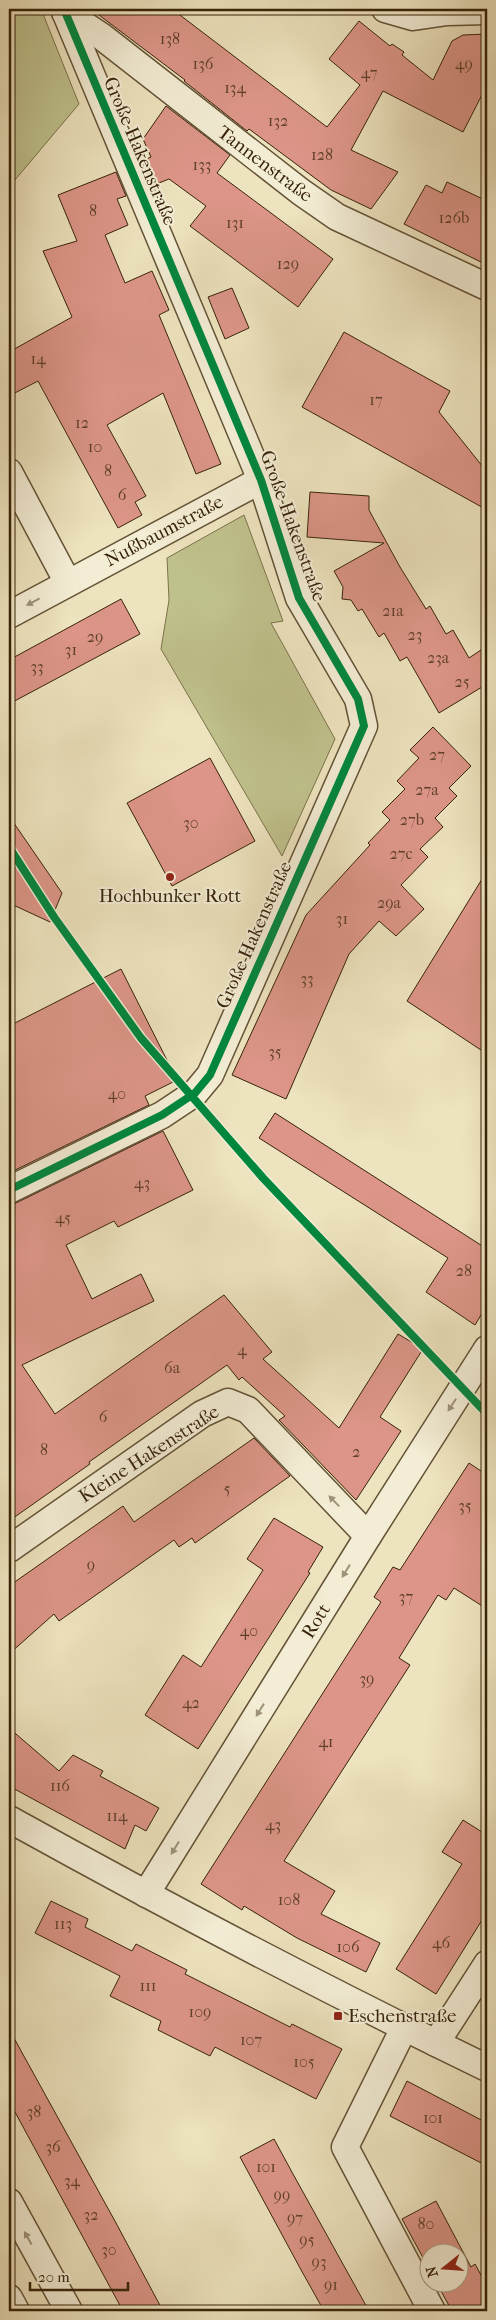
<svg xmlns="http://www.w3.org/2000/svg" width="496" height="2320" viewBox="0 0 496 2320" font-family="'IM FELL French Canon',serif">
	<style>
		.green { fill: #bfc18c; stroke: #7b724a }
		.building { fill: #dc9588; stroke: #372309 }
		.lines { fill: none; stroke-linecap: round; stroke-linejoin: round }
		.street-casing { stroke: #645336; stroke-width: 29 }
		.street { stroke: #f3edd5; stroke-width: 26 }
		.cycleway-casing { stroke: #f3edd5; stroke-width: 11 }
		.cycleway { stroke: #00873e; stroke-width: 8 }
		.oneway { fill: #9e9279 }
		.poi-dot { fill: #8f2418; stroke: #f3edd5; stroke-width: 2 }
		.labels { text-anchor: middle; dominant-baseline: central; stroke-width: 4; stroke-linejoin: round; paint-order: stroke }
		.number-label { font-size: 16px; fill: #604029 }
		.street-label { font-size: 19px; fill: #372309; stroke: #f3edd5 }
		.poi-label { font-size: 19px; fill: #372309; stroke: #f3edd5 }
	</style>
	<rect width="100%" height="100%" fill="#ede3be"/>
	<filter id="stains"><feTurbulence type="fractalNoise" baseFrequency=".004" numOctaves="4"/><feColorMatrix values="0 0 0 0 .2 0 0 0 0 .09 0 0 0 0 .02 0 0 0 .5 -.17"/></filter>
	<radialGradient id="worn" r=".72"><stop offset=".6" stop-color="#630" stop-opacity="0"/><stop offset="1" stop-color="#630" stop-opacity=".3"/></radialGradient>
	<!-- green -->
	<g class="green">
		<polygon points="29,9 41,9 79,104 9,187 9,17"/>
		<polygon points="244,515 283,621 271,623 335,739 282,856 161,649 169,600 167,558"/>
	</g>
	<!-- building -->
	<g class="building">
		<polygon points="91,9 172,9 327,127 360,85 329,59 359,21 390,46 392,44 404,52 402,55 433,80 452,41 463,35 487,34 487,85 463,132 383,91 351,150 398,172 371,209 331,190 249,129 247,131 184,81 185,80"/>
		<polygon points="166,106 230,155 217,173 333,259 298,307 190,226 206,206 169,179 154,185 144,160 151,157 143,139"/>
		<polygon points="116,172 126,196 117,199 128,225 105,235 125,283 152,271 169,310 159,315 221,464 196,474 163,393 107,425 146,496 135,502 142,515 118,528 38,381 9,396 9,352 72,317 43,251 77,241 58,195"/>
		<polygon points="447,182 487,201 487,265 404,224 426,185 442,193"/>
		<polygon points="232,288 249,328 225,339 208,297"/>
		<polygon points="344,332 450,391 439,412 487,472 487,510 302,407"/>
		<polygon points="310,492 369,496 369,510 400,567 426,609 430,606 446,634 453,630 469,658 487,646 487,684 439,713 407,657 400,661 384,633 379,637 362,609 358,611 351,600 342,599 343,587 334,571 384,543 307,537"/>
		<polygon points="121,599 140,634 9,704 9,660"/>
		<polygon points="433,727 471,766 449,788 457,796 435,818 443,827 420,849 428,857 401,885 424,909 396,936 379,921 349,954 286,1099 232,1075 306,915 370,845 368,843 390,820 382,812 405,789 397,781 419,758 410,750"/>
		<polygon points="210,758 255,841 172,886 127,803"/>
		<polygon points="9,816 62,893 50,922 9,903"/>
		<polygon points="487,871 487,1054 407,1001"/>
		<polygon points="121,969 177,1080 145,1096 149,1105 9,1173 9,1026"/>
		<polygon points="275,1113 487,1249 487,1305 475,1325 426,1292 448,1258 259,1138"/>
		<polygon points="163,1131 193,1190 118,1227 114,1221 66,1245 92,1299 141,1274 154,1301 22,1365 55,1414 224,1295 272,1352 263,1359 339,1428 398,1334 423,1349 380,1417 401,1431 356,1500 279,1420 285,1416 242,1377 239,1380 227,1365 89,1462 90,1464 9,1521 9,1205 16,1203"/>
		<polygon points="254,1438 290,1476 195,1543 192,1538 179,1547 174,1540 59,1621 54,1614 9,1654 9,1586 123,1506 134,1522"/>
		<polygon points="469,1463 487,1475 487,1609 454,1588 446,1600 438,1595 399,1658 410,1665 284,1861 335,1891 321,1914 380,1943 366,1972 297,1938 244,1906 242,1910 201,1884 381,1602 374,1597 393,1567 400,1570"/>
		<polygon points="274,1518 323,1547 308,1572 310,1573 198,1749 145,1715 183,1655 201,1667 263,1570 247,1559"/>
		<polygon points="9,1728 59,1771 73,1755 103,1771 100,1776 159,1808 146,1831 135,1825 125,1849 9,1786"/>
		<polygon points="463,1820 482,1832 487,1824 487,1912 436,1994 396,1969 462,1864 442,1852"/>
		<polygon points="51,1901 88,1919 85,1927 132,1951 136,1944 187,1970 185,1974 290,2027 292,2024 342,2049 316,2099 215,2047 210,2056 158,2030 161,2021 110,1996 120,1976 35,1933"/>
		<polygon points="9,2029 116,2223 163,2311 123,2311 9,2101"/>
		<polygon points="407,2081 487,2123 487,2166 390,2116"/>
		<polygon points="274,2139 293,2174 369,2311 324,2311 300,2268 240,2157"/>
		<polygon points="436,2201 471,2267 475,2264 487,2286 487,2311 452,2311 436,2282 458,2282 458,2252 428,2252 428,2267 402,2219"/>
	</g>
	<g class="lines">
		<defs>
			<g id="street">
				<polyline points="385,9 413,17 447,12 487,11"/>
				<polyline points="65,12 101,36 301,192 337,217 487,287"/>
				<polyline points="9,472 68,583"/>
				<polyline points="9,615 261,480"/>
				<polyline points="9,1190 162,1115 195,1093 210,1075 364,726 358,699 299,598 261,480 66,14"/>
				<polyline points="9,1549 202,1414 228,1402 248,1410 368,1536"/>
				<path d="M9,1819c157,87 317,171 478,249"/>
				<polyline points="146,1894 368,1536 487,1349"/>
				<polyline points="404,2028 345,2147 432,2311"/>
				<polyline points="436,2043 487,1964"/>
				<polyline points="9,2202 69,2311"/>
				<polyline points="9,2298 16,2311"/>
			</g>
		</defs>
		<!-- street casing -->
		<use href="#street" class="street-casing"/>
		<!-- street -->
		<use href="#street" class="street"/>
		<defs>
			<g id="cycleway">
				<polyline points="9,847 54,917 141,1038 263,1178 487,1414"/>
				<polyline points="9,1190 162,1115 195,1093 210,1075 364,726 358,699 299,598 261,480 66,14"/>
			</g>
		</defs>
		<!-- cycleway casing -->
		<use href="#cycleway" class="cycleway-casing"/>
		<!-- cycleway -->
		<use href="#cycleway" class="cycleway"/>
	</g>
	<!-- one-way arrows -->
	<defs><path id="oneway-solid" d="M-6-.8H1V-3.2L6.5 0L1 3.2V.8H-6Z" transform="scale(1.25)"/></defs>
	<g class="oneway">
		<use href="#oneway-solid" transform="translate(33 602) rotate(152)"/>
		<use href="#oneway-solid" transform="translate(452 1405) rotate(123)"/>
		<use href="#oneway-solid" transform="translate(334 1501) rotate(-134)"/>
		<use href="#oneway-solid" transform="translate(346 1571) rotate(122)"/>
		<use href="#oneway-solid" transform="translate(260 1710) rotate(122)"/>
		<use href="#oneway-solid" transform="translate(175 1848) rotate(122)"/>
		<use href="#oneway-solid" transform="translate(28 2238) rotate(-119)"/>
	</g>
	<!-- markers -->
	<g class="poi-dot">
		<circle cx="170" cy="877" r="5"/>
		<rect x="333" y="2011" width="10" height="10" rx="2.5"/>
	</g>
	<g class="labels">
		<!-- number labels -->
		<g class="number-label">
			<text x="170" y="38">138</text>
			<text x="203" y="63">136</text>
			<text x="464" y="63">49</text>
			<text x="369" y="72">47</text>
			<text x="235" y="87">134</text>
			<text x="278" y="120">132</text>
			<text x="322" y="154">128</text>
			<text x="202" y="164">133</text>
			<text x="93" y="210">8</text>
			<text x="454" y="217">126b</text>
			<text x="235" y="222">131</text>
			<text x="288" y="263">129</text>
			<text x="38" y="358">14</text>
			<text x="376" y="399">17</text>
			<text x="82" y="422">12</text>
			<text x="95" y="446">10</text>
			<text x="108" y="470">8</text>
			<text x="122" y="494">6</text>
			<text x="393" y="610">21a</text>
			<text x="415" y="634">23</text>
			<text x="95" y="636">29</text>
			<text x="71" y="649">31</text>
			<text x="438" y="657">23a</text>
			<text x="37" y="666">33</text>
			<text x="462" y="681">25</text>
			<text x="437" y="754">27</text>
			<text x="427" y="789">27a</text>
			<text x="412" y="819">27b</text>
			<text x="191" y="822">30</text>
			<text x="401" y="853">27c</text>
			<text x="389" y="902">29a</text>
			<text x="342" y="918">31</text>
			<text x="307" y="978">33</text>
			<text x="275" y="1051">35</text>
			<text x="117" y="1093">40</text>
			<text x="142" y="1182">43</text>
			<text x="63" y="1217">45</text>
			<text x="464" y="1270">28</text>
			<text x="242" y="1349">4</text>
			<text x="172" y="1367">6a</text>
			<text x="103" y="1416">6</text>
			<text x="44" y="1449">8</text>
			<text x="356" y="1451">2</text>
			<text x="227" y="1488">5</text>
			<text x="465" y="1505">35</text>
			<text x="91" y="1564">9</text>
			<text x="406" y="1596">37</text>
			<text x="249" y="1630">40</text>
			<text x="367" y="1678">39</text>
			<text x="191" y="1702">42</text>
			<text x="326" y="1741">41</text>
			<text x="60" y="1785">116</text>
			<text x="117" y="1815">114</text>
			<text x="273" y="1824">43</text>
			<text x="289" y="1899">108</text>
			<text x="63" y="1923">113</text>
			<text x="441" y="1942">46</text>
			<text x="348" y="1946">106</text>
			<text x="148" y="1985">111</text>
			<text x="200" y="2011">109</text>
			<text x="251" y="2039">107</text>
			<text x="304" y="2061">105</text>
			<text x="34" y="2111">38</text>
			<text x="433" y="2117">101</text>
			<text x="53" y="2146">36</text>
			<text x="266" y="2166">101</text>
			<text x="72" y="2180">34</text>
			<text x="282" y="2194">99</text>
			<text x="91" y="2214">32</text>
			<text x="295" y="2217">97</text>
			<text x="426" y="2223">80</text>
			<text x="307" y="2239">95</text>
			<text x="109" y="2249">30</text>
			<text x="319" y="2261">93</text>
			<text x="331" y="2284">91</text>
		</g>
		<!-- street labels -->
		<g class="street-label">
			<text transform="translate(140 151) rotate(67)">Große Hakenstraße</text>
			<text transform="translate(265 164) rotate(37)">Tannenstraße</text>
			<text transform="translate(293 526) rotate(70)">Große Hakenstraße</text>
			<text transform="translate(164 531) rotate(-28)">Nußbaumstraße</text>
			<text transform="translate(254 935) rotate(-66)">Große Hakenstraße</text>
			<text transform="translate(149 1454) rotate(-33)">Kleine Hakenstraße</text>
			<text transform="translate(316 1621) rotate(-58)">Rott</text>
		</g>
		<!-- poi labels -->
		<g class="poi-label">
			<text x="170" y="896">Hochbunker Rott</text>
			<text x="348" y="2016" text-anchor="start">Eschenstraße</text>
		</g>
	</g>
	<!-- margin -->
	<rect width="496" height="2320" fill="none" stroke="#ede3be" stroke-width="30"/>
	<rect x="10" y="10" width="476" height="2300" fill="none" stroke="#372309" stroke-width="2.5"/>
	<rect x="15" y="15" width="466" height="2290" fill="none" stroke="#372309"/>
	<!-- north arrow -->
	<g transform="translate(444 2268) rotate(253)"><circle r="24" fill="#f3edd5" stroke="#a89c83"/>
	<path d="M0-4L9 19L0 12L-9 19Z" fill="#8f2418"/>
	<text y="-8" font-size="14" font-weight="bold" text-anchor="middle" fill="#372309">N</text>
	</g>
	<!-- scale -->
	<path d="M30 2282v8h98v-8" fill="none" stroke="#372309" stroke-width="2.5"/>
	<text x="38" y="2282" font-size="15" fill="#372309" stroke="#f3edd5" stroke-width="4" paint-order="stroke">20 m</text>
	<rect width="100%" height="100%" filter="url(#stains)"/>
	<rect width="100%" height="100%" fill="url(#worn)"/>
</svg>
